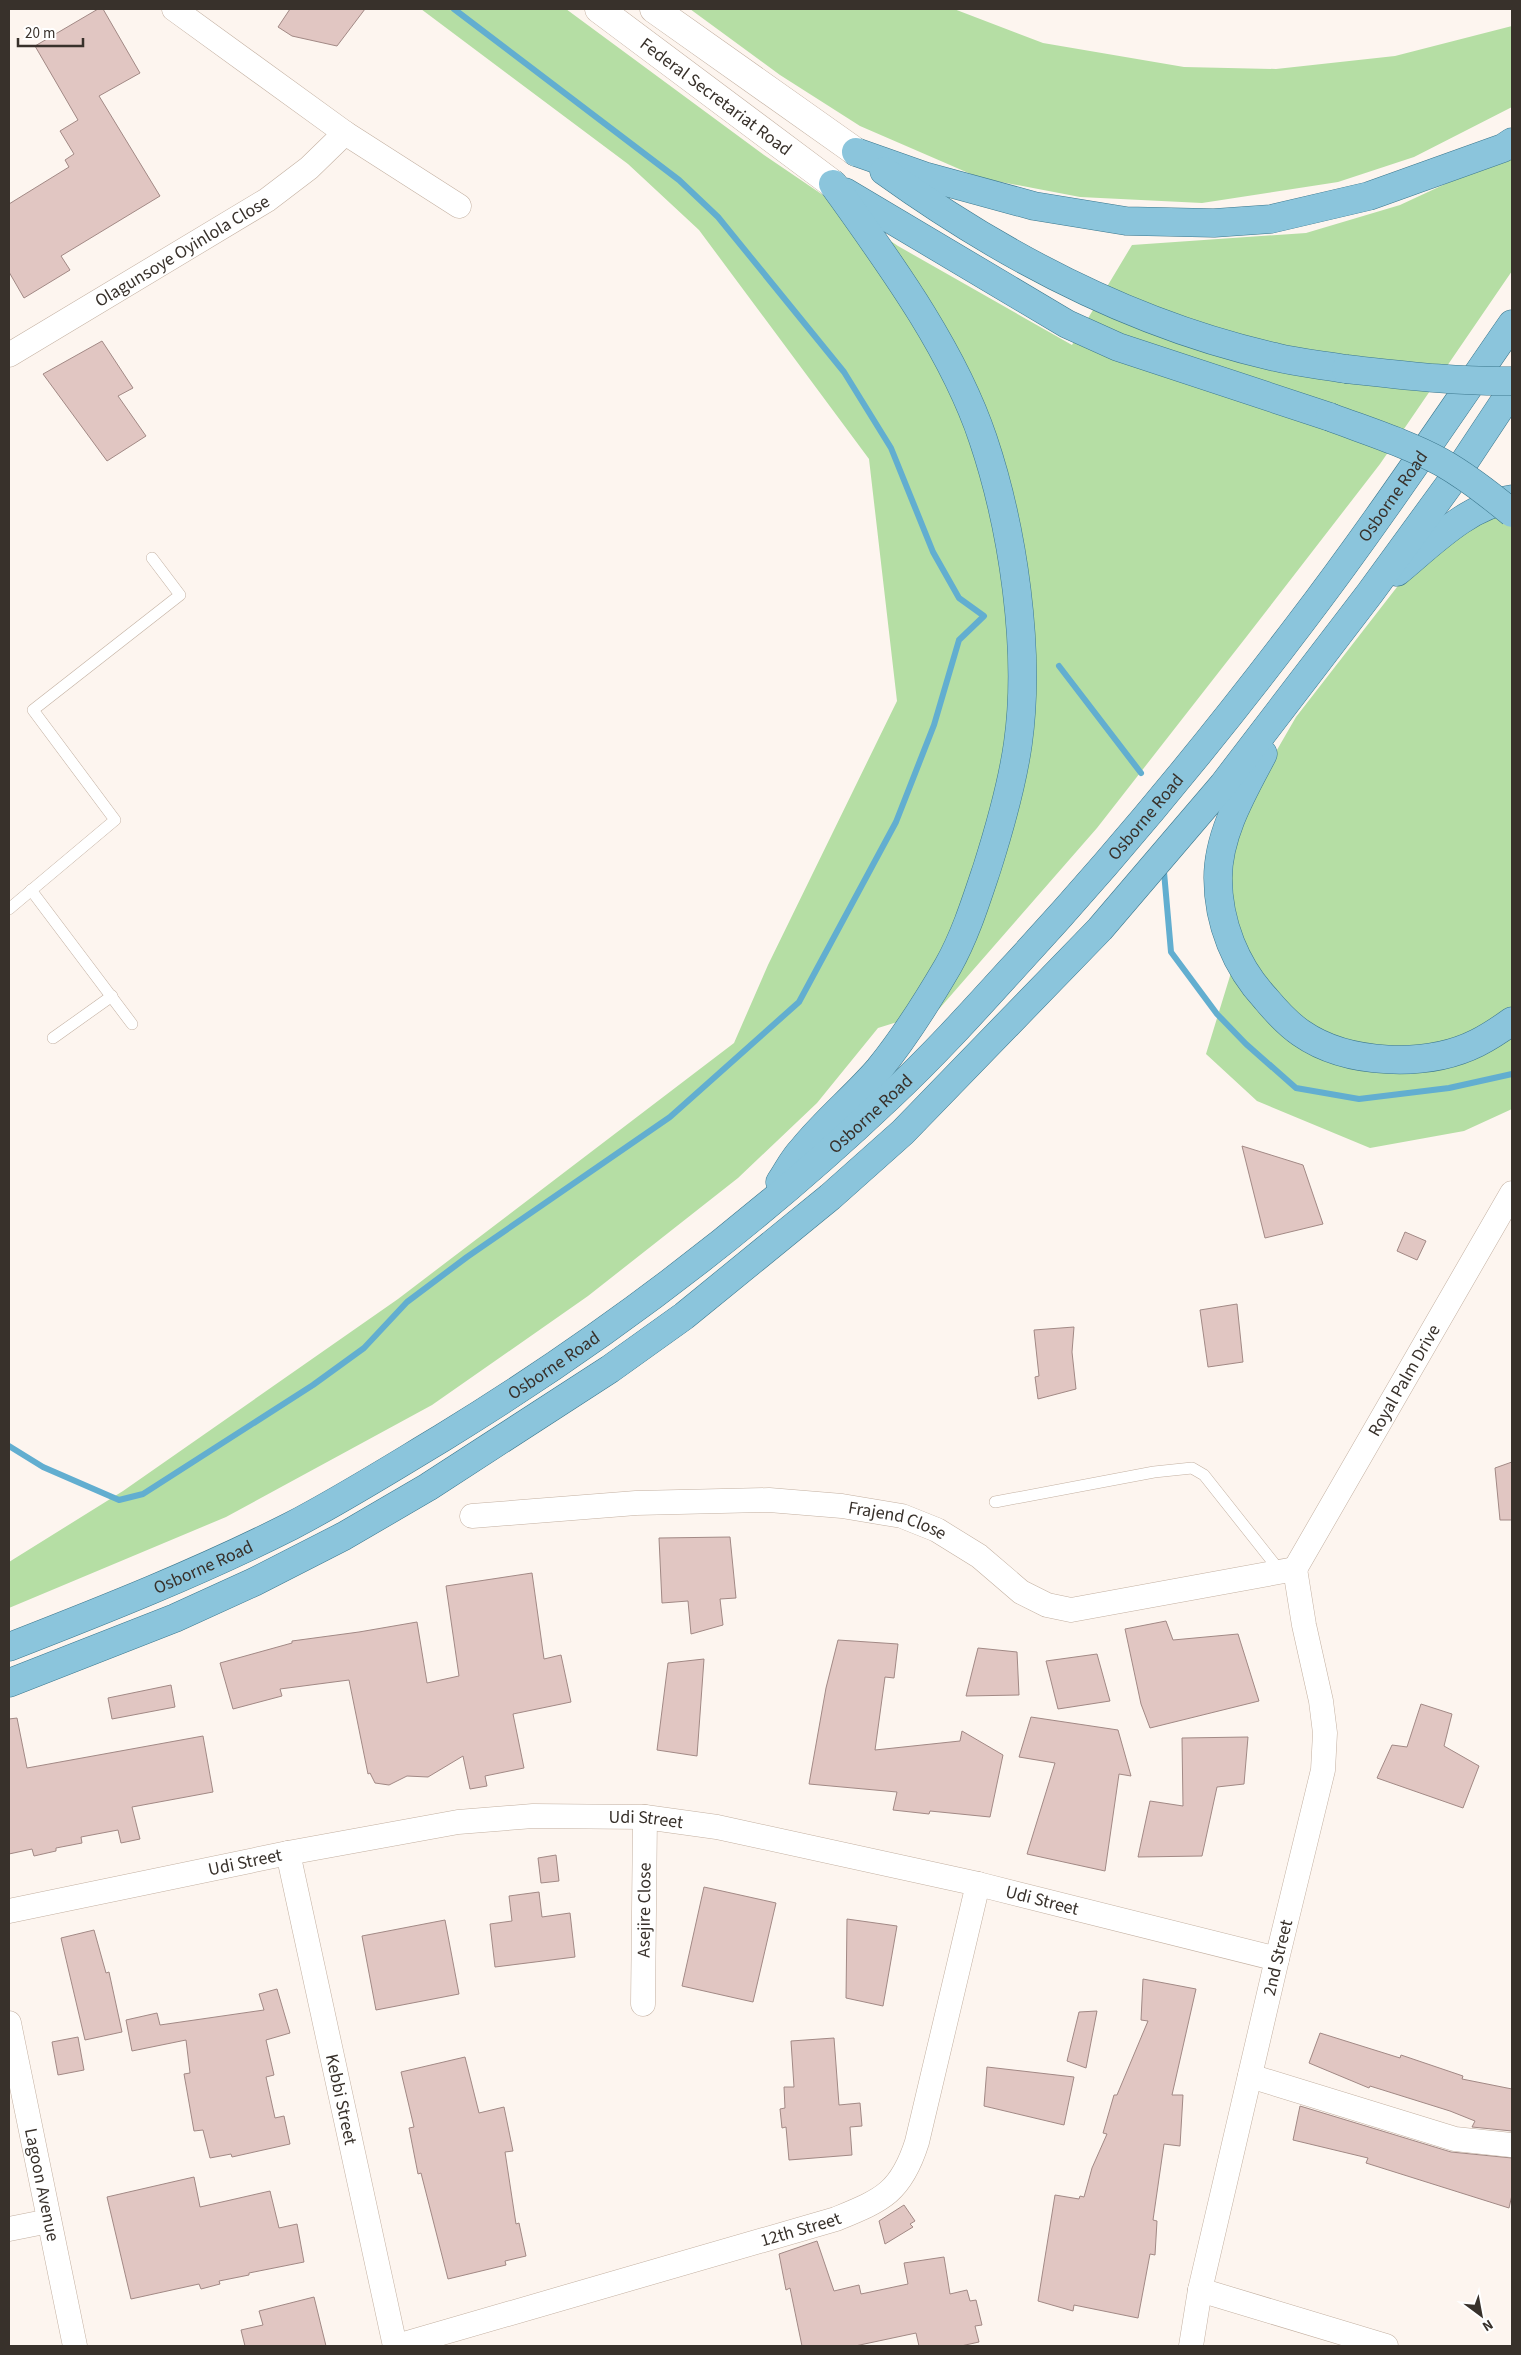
<svg xmlns="http://www.w3.org/2000/svg" width="1521" height="2355" viewBox="0 0 1521 2355" font-family="'Source Sans 3',sans-serif">
	<style>
		.green { fill: #b5dea4 }
		.lines { fill: none; stroke-linecap: round; stroke-linejoin: round }
		.stream { stroke: #62aed0; stroke-width: 6 }
		.building { fill: #e1c6c2; stroke: #a28985 }
		.service-casing { stroke: #c3b0a1; stroke-width: 12 }
		.minor-casing { stroke: #c3b0a1; stroke-width: 25 }
		.secondary-casing { stroke: #c3b0a1; stroke-width: 29 }
		.primary-casing { stroke: #3c788e; stroke-width: 29 }
		.service { stroke: #fff; stroke-width: 11 }
		.minor { stroke: #fff; stroke-width: 24 }
		.secondary { stroke: #fff; stroke-width: 28 }
		.primary { stroke: #8bc5dc; stroke-width: 28 }
		.primary-bridge-casing { stroke: #3c788e; stroke-width: 29; stroke-linecap: butt }
		.primary-bridge { stroke: #8bc5dc; stroke-width: 28 }
		.labels { text-anchor: middle; dominant-baseline: central; stroke-width: 5; stroke-linejoin: round; paint-order: stroke }
		.street-label { font-size: 18px; fill: #38312b; stroke: #fff }
	</style>
	<rect width="100%" height="100%" fill="#fdf5ef"/>
	<!-- green -->
	<g class="green">
		<polygon points="421,9 566,9 764,155 898,246 1072,345 1132,245 1306,233 1400,205 1512,153 1512,271 1380,464 1247,636 1097,828 939,1009 878,1028 817,1103 738,1178 588,1296 432,1405 226,1517 9,1608 9,1562 123,1491 398,1299 734,1043 768,965 897,701 869,459 699,230 628,164"/>
		<polygon points="690,9 954,9 1043,43 1184,67 1276,69 1395,56 1512,26 1512,107 1414,157 1338,182 1202,203 1080,197 980,178 860,126 780,75"/>
		<polygon points="1512,505 1512,1109 1464,1131 1370,1148 1257,1101 1206,1054 1242,937 1227,876 1241,812 1296,717 1397,587 1453,526"/>
	</g>
	<g class="lines">
		<!-- stream -->
		<g class="stream">
			<polyline points="1059,666 1141,773"/>
			<polyline points="1164,872 1171,952 1217,1014 1246,1044 1296,1088 1359,1099 1449,1088 1512,1074"/>
			<polyline points="9,1446 43,1467 119,1500 143,1494 313,1385 364,1348 407,1302 467,1257 670,1117 799,1002 896,822 934,725 959,640 984,616 959,598 933,552 891,448 844,372 718,217 679,180 454,9"/>
		</g>
	</g>
	<!-- building -->
	<g class="building">
		<polygon points="98,9 103,9 140,73 99,96 160,196 61,256 70,270 24,298 9,272 9,204 69,167 65,160 74,154 60,131 78,120 35,46"/>
		<polygon points="290,9 365,9 337,46 292,36 278,27"/>
		<polygon points="102,341 133,388 118,396 146,436 107,461 43,374"/>
		<polygon points="1242,1146 1303,1165 1323,1224 1265,1238"/>
		<polygon points="1405,1232 1426,1241 1417,1260 1397,1251"/>
		<polygon points="1237,1304 1243,1362 1208,1367 1200,1310"/>
		<polygon points="1074,1327 1072,1352 1076,1389 1038,1399 1035,1377 1039,1376 1034,1330"/>
		<polygon points="1512,1462 1512,1520 1500,1520 1495,1468"/>
		<polygon points="730,1537 736,1598 720,1599 723,1625 691,1634 688,1601 662,1603 659,1538"/>
		<polygon points="532,1573 544,1659 561,1655 571,1702 513,1714 524,1768 485,1776 487,1786 470,1789 463,1756 428,1777 407,1776 389,1785 375,1783 370,1773 368,1774 349,1680 280,1689 282,1696 233,1709 220,1663 292,1643 292,1641 359,1632 417,1622 427,1683 459,1676 446,1586"/>
		<polygon points="1166,1621 1173,1640 1238,1634 1259,1701 1150,1728 1141,1704 1125,1629"/>
		<polygon points="838,1640 898,1644 894,1678 885,1677 875,1750 960,1741 962,1731 1003,1755 990,1817 930,1811 929,1814 893,1810 897,1792 809,1784 826,1688"/>
		<polygon points="978,1648 1017,1652 1019,1695 966,1696"/>
		<polygon points="1097,1654 1110,1701 1058,1709 1046,1661"/>
		<polygon points="704,1659 697,1756 657,1750 668,1663"/>
		<polygon points="171,1685 175,1707 112,1719 108,1698"/>
		<polygon points="1421,1704 1452,1714 1444,1746 1479,1766 1463,1808 1377,1778 1392,1745 1407,1747"/>
		<polygon points="1031,1717 1118,1730 1131,1776 1119,1774 1105,1871 1027,1854 1055,1763 1019,1757"/>
		<polygon points="17,1718 27,1768 203,1736 213,1792 132,1807 140,1839 121,1843 118,1830 81,1837 82,1843 56,1848 56,1851 34,1856 32,1849 9,1854 9,1719"/>
		<polygon points="1248,1737 1244,1784 1217,1787 1202,1856 1138,1857 1150,1801 1183,1806 1182,1738"/>
		<polygon points="556,1855 559,1881 541,1883 538,1858"/>
		<polygon points="704,1887 776,1903 753,2002 682,1986"/>
		<polygon points="539,1892 542,1917 570,1913 575,1957 495,1967 490,1924 512,1921 509,1896"/>
		<polygon points="847,1919 897,1926 883,2006 846,1998"/>
		<polygon points="445,1920 459,1994 376,2010 362,1936"/>
		<polygon points="94,1930 106,1973 109,1972 122,2032 85,2040 61,1938"/>
		<polygon points="1143,1979 1196,1989 1172,2095 1183,2095 1180,2146 1164,2144 1153,2220 1157,2221 1155,2255 1150,2254 1138,2318 1074,2305 1073,2311 1038,2301 1055,2195 1079,2199 1080,2196 1084,2197 1092,2168 1107,2134 1103,2133 1114,2095 1117,2095 1148,2021 1141,2020"/>
		<polygon points="277,1989 290,2033 266,2040 274,2075 266,2077 275,2118 284,2116 290,2144 232,2157 231,2154 210,2158 203,2130 194,2131 184,2074 190,2073 186,2040 132,2051 126,2020 157,2013 160,2025 264,2010 259,1994"/>
		<polygon points="1097,2011 1086,2068 1067,2061 1079,2012"/>
		<polygon points="1320,2033 1400,2058 1401,2055 1463,2076 1462,2079 1512,2089 1512,2131 1472,2127 1475,2121 1450,2111 1370,2086 1369,2088 1309,2063"/>
		<polygon points="78,2037 84,2070 58,2075 52,2042"/>
		<polygon points="834,2038 839,2105 860,2103 862,2126 850,2127 852,2155 789,2160 786,2127 782,2128 780,2109 785,2108 784,2087 794,2087 791,2041"/>
		<polygon points="465,2057 479,2113 504,2107 513,2151 505,2152 516,2224 519,2223 526,2256 505,2261 506,2265 448,2279 421,2173 418,2174 409,2128 414,2127 401,2072"/>
		<polygon points="987,2067 1074,2077 1064,2125 984,2106"/>
		<polygon points="1300,2106 1451,2152 1512,2158 1512,2195 1509,2208 1366,2163 1368,2158 1293,2140"/>
		<polygon points="194,2177 200,2207 270,2191 279,2228 297,2224 304,2262 249,2273 249,2275 219,2281 220,2284 201,2289 199,2284 131,2299 107,2197"/>
		<polygon points="904,2205 915,2221 910,2224 913,2227 885,2244 879,2221"/>
		<polygon points="817,2241 834,2291 859,2285 861,2294 908,2284 904,2263 944,2257 950,2294 967,2290 970,2301 976,2300 982,2325 975,2326 979,2342 961,2346 919,2346 916,2333 855,2346 802,2346 790,2288 786,2290 779,2254"/>
		<polygon points="314,2297 326,2346 245,2346 241,2330 263,2325 259,2311"/>
	</g>
	<g class="lines">
		<defs>
			<g id="service">
				<polyline points="31,890 132,1024"/>
				<polyline points="9,909 115,820 33,710 180,595 152,558"/>
				<polyline points="53,1038 112,996"/>
				<polyline points="995,1502 1154,1472 1192,1468 1204,1475 1280,1571"/>
			</g>
			<g id="minor">
				<polyline points="174,9 345,133 459,206"/>
				<path id="s1" d="M9,355l258,-155 42,-32 36,-35"/>
				<path id="s2" d="M472,1516l164,-13 133,-3 73,6 60,10 35,14 42,26 42,36 26,13 24,5 224,-41"/>
				<path id="s3" d="M1295,1569l217,-376"/>
				<path id="s4" d="M288,1853l107,493"/>
				<path id="s5" d="M9,1911l279,-58 170,-31 75,-6 112,1 72,10 261,57 299,75"/>
				<path id="s6" d="M643,2004l2,-187"/>
				<path id="s7" d="M9,2023l66,323"/>
				<polyline points="1250,2076 1455,2139 1511,2145"/>
				<polyline points="9,2229 49,2221"/>
				<polyline points="1200,2290 1386,2346"/>
				<path id="s8" d="M397,2346l439,-127c46,-19 65,-26 81,-77l61,-258"/>
				<path id="s9" d="M1191,2346l9,-56 77,-331 46,-189 2,-37 -4,-32 -17,-76 -9,-56"/>
			</g>
			<g id="secondary">
				<path id="s10" d="M599,9l234,175"/>
				<polyline points="654,9 856,152"/>
			</g>
			<g id="primary">
				<polyline points="856,152 924,176 1034,206 1126,221 1214,223 1271,219 1369,196 1503,148 1512,142"/>
				<path d="M884,171c118,85 249,154 391,186 24,6 48,8 71,12"/>
				<polyline points="845,192 1067,324 1118,347 1330,417"/>
				<path d="M1397,572c33,-27 71,-67 115,-73"/>
				<path d="M1263,754c-20,38 -45,80 -45,124 0,45 18,89 48,121 10,12 22,25 35,34 46,32 126,35 176,10 12,-6 24,-14 35,-22"/>
				<path d="M780,1182c7,-10 13,-23 22,-32 23,-29 53,-53 77,-81 26,-32 48,-67 69,-103 17,-30 28,-65 39,-98 13,-41 25,-82 31,-125 13,-93 -5,-215 -35,-304 -30,-90 -95,-178 -150,-255"/>
				<path id="s11" d="M9,1647c95,-37 191,-75 282,-121 52,-27 101,-58 151,-88 160,-98 311,-212 447,-341 43,-40 82,-83 121,-126 102,-110 198,-226 289,-346 75,-98 143,-200 213,-301"/>
				<polyline points="9,1683 175,1618 254,1582 344,1536 428,1487 610,1369 684,1316 830,1197 903,1132 1100,929 1223,785 1370,593 1451,482 1512,390"/>
			</g>
		</defs>
		<!-- service casing -->
		<use href="#service" class="service-casing"/>
		<!-- minor casing -->
		<use href="#minor" class="minor-casing"/>
		<!-- secondary casing -->
		<use href="#secondary" class="secondary-casing"/>
		<!-- primary casing -->
		<use href="#primary" class="primary-casing"/>
		<!-- service -->
		<use href="#service" class="service"/>
		<!-- minor -->
		<use href="#minor" class="minor"/>
		<!-- secondary -->
		<use href="#secondary" class="secondary"/>
		<!-- primary -->
		<use href="#primary" class="primary"/>
		<defs>
			<g id="primary-bridge">
				<path d="M1346,369c55,6 111,13 166,12"/>
				<path d="M1330,417c37,14 76,26 111,45 25,14 48,32 71,51"/>
			</g>
		</defs>
		<!-- primary-bridge casing -->
		<use href="#primary-bridge" class="primary-bridge-casing"/>
		<!-- primary-bridge -->
		<use href="#primary-bridge" class="primary-bridge"/>
	</g>
	<g class="labels">
		<!-- street labels -->
		<g class="street-label">
			<text stroke="none"><textPath href="#s10" startOffset="146">Federal Secretariat Road</textPath></text>
			<text stroke="none"><textPath href="#s1" startOffset="202">Olagunsoye Oyinlola Close</textPath></text>
			<text stroke="none"><textPath href="#s11" startOffset="1830">Osborne Road</textPath></text>
			<text stroke="none"><textPath href="#s11" startOffset="1425">Osborne Road</textPath></text>
			<text stroke="none"><textPath href="#s11" startOffset="1020">Osborne Road</textPath></text>
			<text stroke="none"><textPath href="#s11" startOffset="615">Osborne Road</textPath></text>
			<text stroke="none"><textPath href="#s3" startOffset="218">Royal Palm Drive</textPath></text>
			<text stroke="none"><textPath href="#s2" startOffset="428">Frajend Close</textPath></text>
			<text stroke="none"><textPath href="#s11" startOffset="210">Osborne Road</textPath></text>
			<text stroke="none"><textPath href="#s5" startOffset="646">Udi Street</textPath></text>
			<text stroke="none"><textPath href="#s5" startOffset="241">Udi Street</textPath></text>
			<text stroke="none"><textPath href="#s5" startOffset="1051">Udi Street</textPath></text>
			<text stroke="none"><textPath href="#s6" startOffset="94">Asejire Close</textPath></text>
			<text stroke="none"><textPath href="#s9" startOffset="398">2nd Street</textPath></text>
			<text stroke="none"><textPath href="#s4" startOffset="252">Kebbi Street</textPath></text>
			<text stroke="none"><textPath href="#s7" startOffset="165">Lagoon Avenue</textPath></text>
			<text stroke="none"><textPath href="#s8" startOffset="420">12th Street</textPath></text>
		</g>
	</g>
	<!-- border -->
	<rect width="1521" height="2355" fill="none" stroke="#38312b" stroke-width="20"/>
	<!-- north arrow -->
	<g transform="translate(1481 2315) rotate(148)" stroke="#ffffff" stroke-width="4" paint-order="stroke">
	<path d="M0-4L9 19L0 12L-9 19Z" fill="#38312b"/>
	<text y="-8" font-size="14" font-weight="bold" text-anchor="middle" fill="#38312b">N</text>
	</g>
	<!-- scale -->
	<path d="M18 38v8h65v-8" fill="none" stroke="#38312b" stroke-width="2.5"/>
	<text x="25" y="38" font-size="15" fill="#38312b" stroke="#ffffff" stroke-width="4" paint-order="stroke">20 m</text>
</svg>
